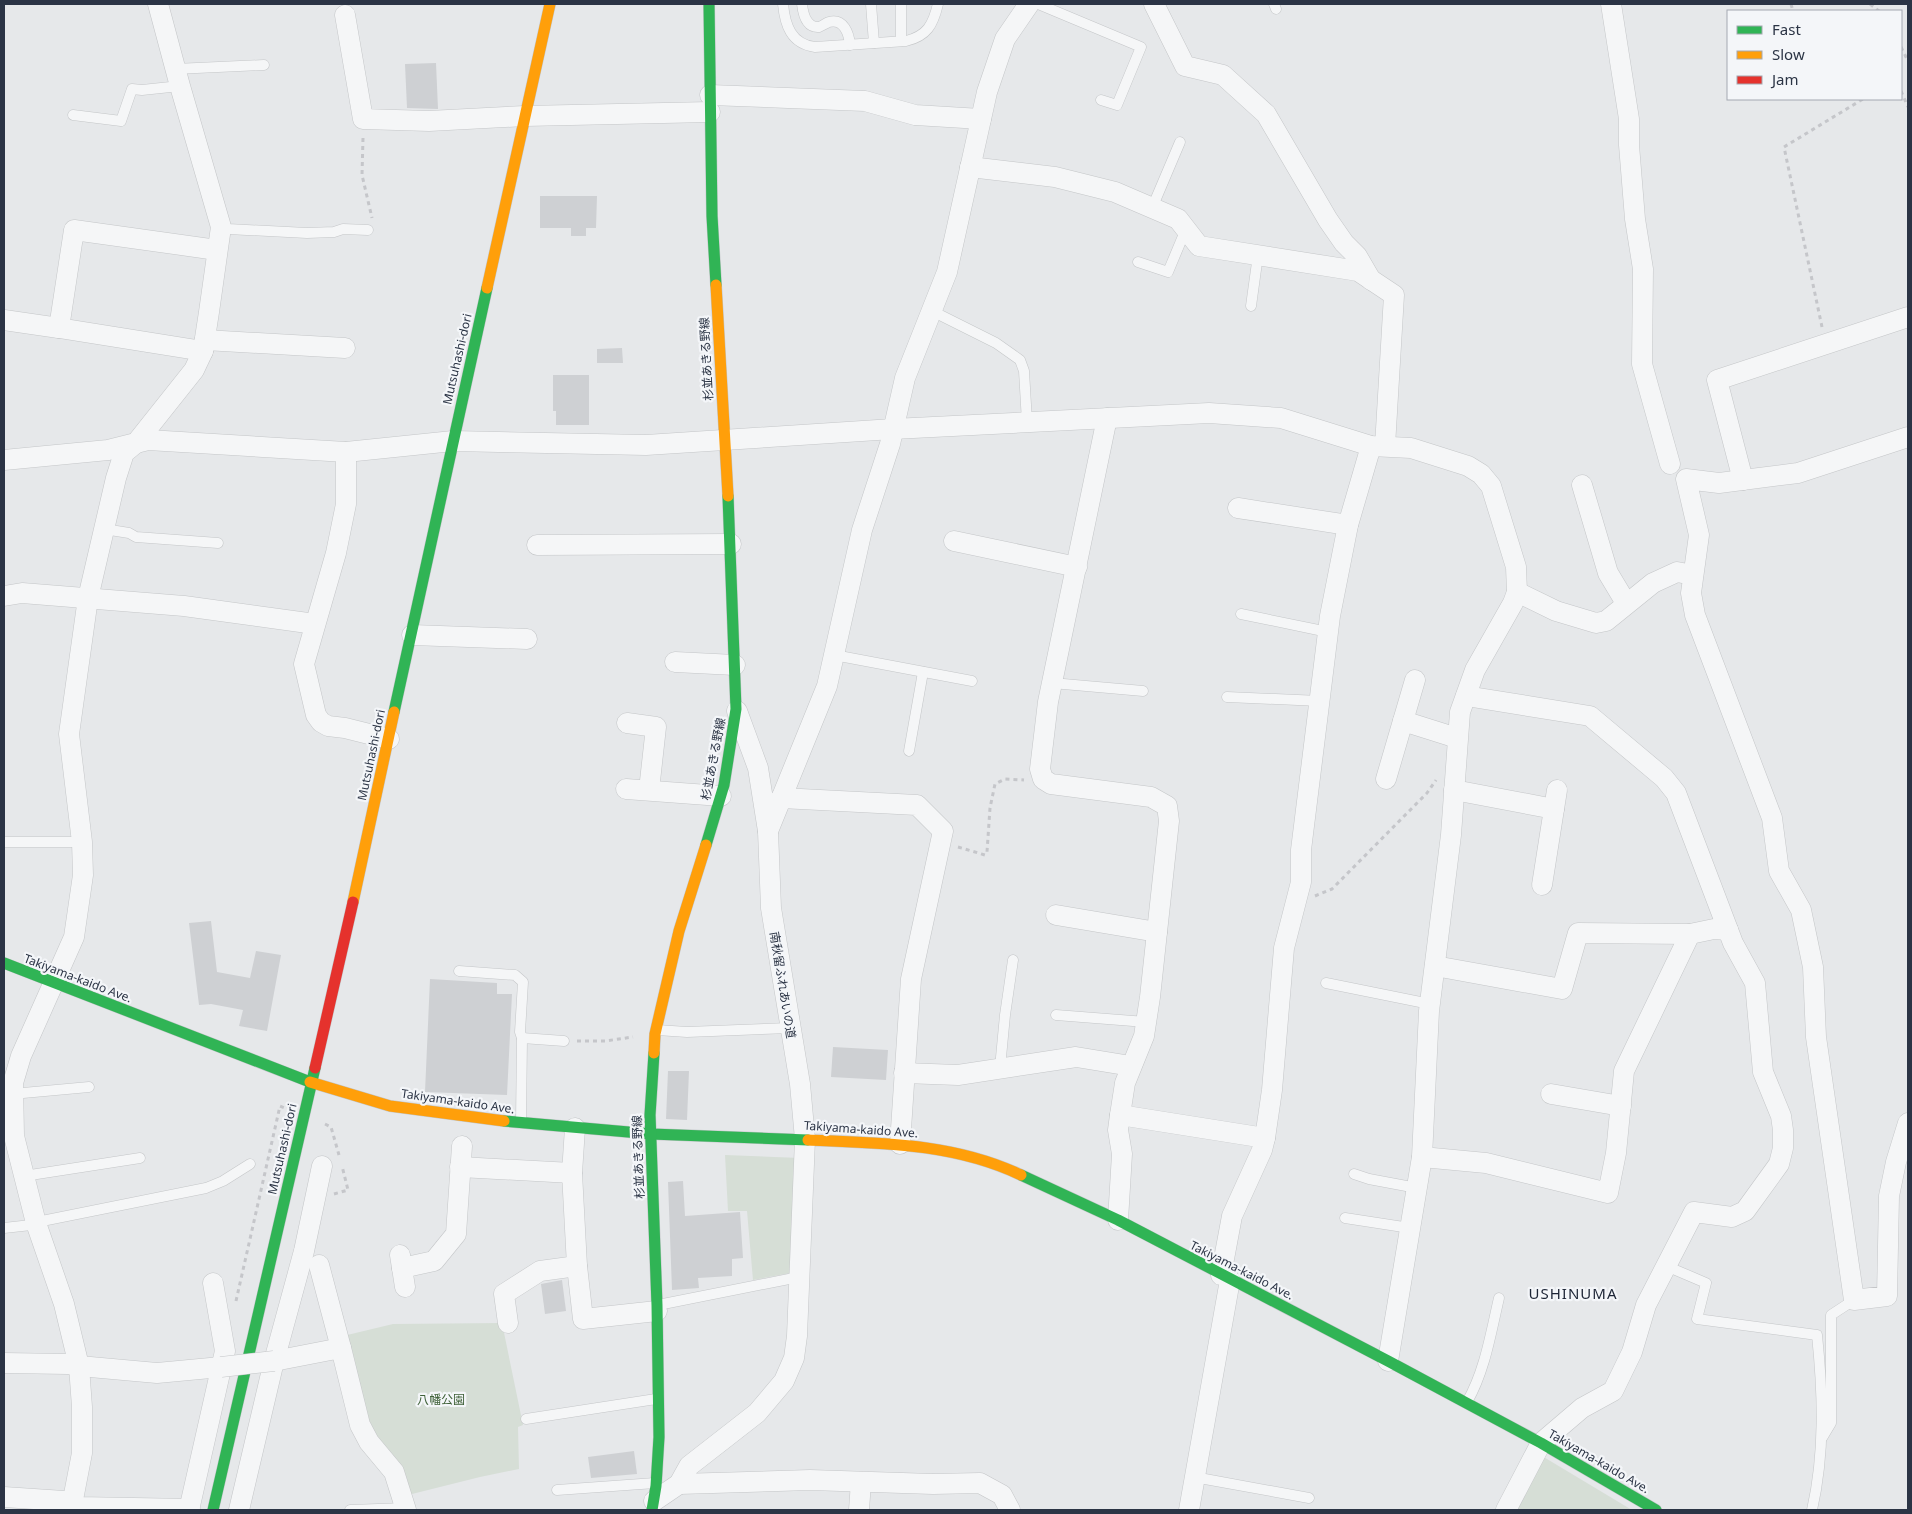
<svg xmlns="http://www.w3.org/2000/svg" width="1912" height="1514" viewBox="0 0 1912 1514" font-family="'Noto Sans','Noto Sans JP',sans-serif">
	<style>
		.green { fill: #d6ded6 }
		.building { fill: #ced0d3 }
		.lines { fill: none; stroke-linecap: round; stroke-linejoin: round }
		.lane-casing { stroke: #c4c6c8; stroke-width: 11 }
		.street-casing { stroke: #c4c6c8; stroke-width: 21 }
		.fast-casing { stroke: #c2c5c8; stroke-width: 12 }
		.slow-casing { stroke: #c2c5c8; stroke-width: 12 }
		.jam-casing { stroke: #c2c5c8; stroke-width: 12 }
		.path { stroke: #c5c6ca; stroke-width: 3; stroke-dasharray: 4 4; stroke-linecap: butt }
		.lane { stroke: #f5f6f7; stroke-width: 10 }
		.street { stroke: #f5f6f7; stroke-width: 20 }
		.fast { stroke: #30b455; stroke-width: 11 }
		.slow { stroke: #ff9f0a; stroke-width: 11 }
		.jam { stroke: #e5322d; stroke-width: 11 }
		.street-bridge-casing { stroke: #c4c6c8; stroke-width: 21; stroke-linecap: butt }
		.street-bridge { stroke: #f5f6f7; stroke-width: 20 }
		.labels { text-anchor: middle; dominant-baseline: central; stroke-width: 4.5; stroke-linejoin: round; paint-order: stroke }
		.street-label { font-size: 12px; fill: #2b3445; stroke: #f4f6f9 }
		.park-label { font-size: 12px; fill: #3f6138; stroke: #f4f6f9 }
		.quarter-label { font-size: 15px; letter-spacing: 1px; fill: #1d2536; stroke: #f4f6f9 }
	</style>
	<rect width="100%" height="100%" fill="#e6e8ea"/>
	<!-- green -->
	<g class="green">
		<polygon points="725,1155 800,1158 796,1272 753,1280 747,1211 728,1211"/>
		<polygon points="502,1323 523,1425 518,1427 519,1469 480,1477 408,1495 366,1421 343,1336 393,1324"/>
		<polygon points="1542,1456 1632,1510 1514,1510"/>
	</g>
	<!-- building -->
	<g class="building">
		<polygon points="436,63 438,109 407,108 405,64"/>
		<polygon points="540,196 597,196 596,228 586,228 586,236 571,236 571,228 540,228"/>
		<polygon points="622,348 623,363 597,363 597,349"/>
		<polygon points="553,375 589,375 589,425 556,425 556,411 553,411"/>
		<polygon points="211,921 217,972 250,978 256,951 281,955 267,1031 239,1026 243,1010 211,1004 199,1005 189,923"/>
		<polygon points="430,979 497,983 497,994 512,994 507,1095 425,1092"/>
		<polygon points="833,1047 888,1050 886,1080 831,1077"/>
		<polygon points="668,1071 689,1071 687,1120 666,1119"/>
		<polygon points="683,1181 685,1216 740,1212 743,1258 732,1259 732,1276 698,1278 699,1288 672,1290 668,1182"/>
		<polygon points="562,1280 566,1311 545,1314 541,1284"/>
		<polygon points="634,1451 637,1474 591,1478 588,1457"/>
	</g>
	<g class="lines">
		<defs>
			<g id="lane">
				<path d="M783,4c2,21 8,40 32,43l91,-6c21,-5 27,-16 32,-37"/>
				<path d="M802,4c1,9 4,24 17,23 3,-1 7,-4 10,-5 15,-4 20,12 21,23"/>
				<polyline points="871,4 874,43"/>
				<polyline points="1038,4 1141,47 1117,105 1101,100"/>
				<polyline points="1274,4 1276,9"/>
				<polyline points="901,41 901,4"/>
				<polyline points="175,69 264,65"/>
				<polyline points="73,115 121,121 132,89 142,90 180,86"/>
				<polyline points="1152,208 1180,142"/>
				<polyline points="221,227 228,229 307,233 334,232 343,229 368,230"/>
				<polyline points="1138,262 1168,272 1186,229"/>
				<polyline points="1251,306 1258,255"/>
				<polyline points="932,311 996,343 1020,360 1024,371 1027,422"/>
				<polyline points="104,529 129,533 136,537 218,543"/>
				<polyline points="1241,614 1328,632"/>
				<polyline points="834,655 972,681"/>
				<polyline points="1052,683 1143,691"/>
				<polyline points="1227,697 1320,701"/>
				<polyline points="909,751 923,672"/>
				<polyline points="4,842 82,842"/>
				<polyline points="459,971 515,975 523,982 520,1032 522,1038 521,1122"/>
				<polyline points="1326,983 1430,1004"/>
				<polyline points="1056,1015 1146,1022"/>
				<polyline points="657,1030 687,1032 790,1028"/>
				<polyline points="522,1038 564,1041"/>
				<polyline points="1000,1068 1005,1015 1013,960"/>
				<polyline points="12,1094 89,1087"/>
				<polyline points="1354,1174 1369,1179 1417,1188"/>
				<polyline points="24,1176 140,1158"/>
				<polyline points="1345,1218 1410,1228"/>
				<polyline points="4,1228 31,1225 42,1221 206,1188 223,1181 250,1164"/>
				<path d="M1666,1266l40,17 -9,36 120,16c6,58 8,118 -5,175"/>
				<polyline points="658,1305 799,1277"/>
				<path d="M1467,1402c18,-31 24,-70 32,-104"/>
				<polyline points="526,1419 656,1399"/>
				<polyline points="1822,1438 1831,1423 1831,1315 1854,1300"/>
				<polyline points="1194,1477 1309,1498"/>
				<polyline points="557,1490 655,1483"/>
				<polyline points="350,1510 406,1508"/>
			</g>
			<g id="street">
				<polyline points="1154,4 1185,66 1223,75 1266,114 1328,220 1344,243 1357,256 1371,280"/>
				<polyline points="1611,4 1629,119 1629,145 1635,219 1643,269 1642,364 1670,464"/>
				<polyline points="345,15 363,119 429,121 525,116 710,112"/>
				<polyline points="710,95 865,101 915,115 981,119"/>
				<polyline points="970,167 1055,177 1115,192 1178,219 1199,246 1358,271 1394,295 1385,446"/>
				<polyline points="4,320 59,328"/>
				<polyline points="205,340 345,348"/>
				<polyline points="203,351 59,328 74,230 217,250"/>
				<polyline points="1107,418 1048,702 1040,769 1043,779 1051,784 1151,797 1167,806 1169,821 1150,997 1144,1036 1125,1083 1120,1115 1118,1130 1122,1154 1118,1220"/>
				<polyline points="1908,437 1798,473 1719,483 1686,479 1699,535 1691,593 1695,615 1772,818 1779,871 1801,910 1813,967 1816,1037 1854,1300 1887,1296 1889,1196 1896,1162 1908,1123"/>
				<polyline points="346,452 346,504 336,553 304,664 316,715 321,722 328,726 345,728 389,739"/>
				<polyline points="4,460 108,450 148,440 346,452 453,441 646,445 893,429 1209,413 1281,418 1371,446 1411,448 1468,466 1481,474 1491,486 1516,567 1517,592 1513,603 1475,670 1460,712 1451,835 1429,1011 1422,1157 1388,1361"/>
				<polyline points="1743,480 1717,380 1908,317"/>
				<polyline points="1582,485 1608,573 1626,603"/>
				<polyline points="1238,508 1348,525"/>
				<polyline points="954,541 1077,567"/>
				<polyline points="537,545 731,544"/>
				<polyline points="1517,592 1556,611 1596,623 1606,621 1653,583 1677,572 1693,575"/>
				<polyline points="4,596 22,593 184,606 315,624"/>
				<polyline points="412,635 527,639"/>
				<polyline points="675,662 735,665"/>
				<polyline points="1466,696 1590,716 1664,778 1676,793 1733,943 1755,983 1763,1072 1781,1116 1783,1130 1783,1148 1779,1164 1745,1211 1732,1217 1694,1212 1646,1305 1632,1352 1613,1391 1582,1408 1541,1443 1506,1510"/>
				<polyline points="1403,721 1457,738"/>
				<polyline points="627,723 656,727 649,790"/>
				<polyline points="1386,779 1415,680"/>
				<polyline points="626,789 721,796"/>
				<polyline points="1454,790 1554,809"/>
				<polyline points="781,798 917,805 943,831 911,979 900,1144"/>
				<polyline points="768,831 827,686 862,530 890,444 905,378 947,272 987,92 1005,39 1029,4"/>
				<polyline points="1542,885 1557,790"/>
				<polyline points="1056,915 1157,932"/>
				<polyline points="1435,966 1562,989 1578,933 1690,934 1714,929 1728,930"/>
				<polyline points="904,1073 958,1075 1076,1057 1131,1066"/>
				<polyline points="1551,1094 1621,1106"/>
				<polyline points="1120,1115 1265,1138"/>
				<polyline points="575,1128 572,1173 577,1266 583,1319 657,1311"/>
				<polyline points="1422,1157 1486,1163 1608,1193 1616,1153 1624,1071 1690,934"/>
				<polyline points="460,1167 572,1173"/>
				<polyline points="400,1255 405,1287"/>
				<polyline points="319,1265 341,1348"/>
				<polyline points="402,1268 434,1261 456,1234 462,1146"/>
				<polyline points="1221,1275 1232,1216 1262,1150 1265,1138 1272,1090 1284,948 1301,882 1301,850 1330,616 1348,525 1371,446"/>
				<polyline points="508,1323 504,1294 540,1271 577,1266"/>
				<polyline points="274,1361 341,1348 360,1425 369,1442 394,1472 406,1510"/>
				<polyline points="4,1363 68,1364 79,1366 157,1373 221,1367"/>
				<polyline points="679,1484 810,1480 933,1484 980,1483 1002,1495 1010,1510"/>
				<polyline points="4,1497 64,1501 78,1507 190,1509"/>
				<polyline points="654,1501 679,1484 689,1466 757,1413 784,1381 794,1358 797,1336 805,1139 800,1084 771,908 768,831 758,768 737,711"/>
				<polyline points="71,1510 82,1453 82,1407 79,1366 64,1304 36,1223 14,1136 13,1083 21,1056 74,937 83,875 82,842 69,734 88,598 116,478 124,453 136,443 194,370 203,351 209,312 221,227 180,86 158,4"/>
				<polyline points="189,1510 225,1351 213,1283"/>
				<polyline points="239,1510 274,1361 304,1251 322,1166"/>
				<polyline points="859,1510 861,1482"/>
				<polyline points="1189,1510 1230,1280"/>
			</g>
			<g id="fast">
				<polyline points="709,4 712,216 716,285"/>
				<polyline points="394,712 487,288"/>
				<polyline points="706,845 724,785 736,709 728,496"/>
				<polyline points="4,963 310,1082"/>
				<polyline points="504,1121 651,1134 808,1140"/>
				<polyline points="1021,1175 1118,1220 1388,1361 1541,1443 1656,1510"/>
				<polyline points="213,1510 315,1068"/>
				<polyline points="652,1510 656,1486 659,1437 657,1305 650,1115 654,1053"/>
			</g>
			<g id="slow">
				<polyline points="716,285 728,496"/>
				<polyline points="487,288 550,4"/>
				<polyline points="353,902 394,712"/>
				<polyline points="654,1053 655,1034 679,931 706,845"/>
				<polyline points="310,1082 390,1106 504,1121"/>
				<path d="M808,1140c73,3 146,3 213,35"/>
			</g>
			<polyline id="jam" points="315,1068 353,902"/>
		</defs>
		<!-- lane casing -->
		<use href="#lane" class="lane-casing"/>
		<!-- street casing -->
		<use href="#street" class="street-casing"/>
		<!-- fast casing -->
		<use href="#fast" class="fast-casing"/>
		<!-- slow casing -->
		<use href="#slow" class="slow-casing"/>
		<!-- jam casing -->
		<use href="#jam" class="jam-casing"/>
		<!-- path -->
		<g class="path">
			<polyline points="1791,4 1793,11"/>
			<polyline points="1870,4 1879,11"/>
			<polyline points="1901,47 1908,61"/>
			<polyline points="1901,91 1908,107"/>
			<polyline points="363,138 362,175 372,218"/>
			<polyline points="1822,327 1784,147 1863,99"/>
			<polyline points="958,847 985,855 987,852 990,808 995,784 1005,779 1024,780"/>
			<polyline points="1315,896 1332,889 1427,793 1436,780"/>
			<polyline points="577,1041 605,1041 633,1037"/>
			<polyline points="325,1124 331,1127 339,1155"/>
			<polyline points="334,1194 348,1190 342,1166"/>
			<polyline points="236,1301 280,1106 285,1108"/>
		</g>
		<!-- lane -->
		<use href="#lane" class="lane"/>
		<!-- street -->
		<use href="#street" class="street"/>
		<!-- fast -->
		<use href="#fast" class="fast"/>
		<!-- slow -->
		<use href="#slow" class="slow"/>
		<!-- jam -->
		<use href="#jam" class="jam"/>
		<defs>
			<polyline id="street-bridge" points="221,1367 274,1361"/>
		</defs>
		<!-- street-bridge casing -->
		<use href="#street-bridge" class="street-bridge-casing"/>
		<!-- street-bridge -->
		<use href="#street-bridge" class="street-bridge"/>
	</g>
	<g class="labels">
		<!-- street labels -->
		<g class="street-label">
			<text transform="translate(457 359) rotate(-77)">Mutsuhashi-dori</text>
			<text transform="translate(706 359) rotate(-93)">杉並あきる野線</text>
			<text transform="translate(371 755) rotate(-78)">Mutsuhashi-dori</text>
			<text transform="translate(713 759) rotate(-79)">杉並あきる野線</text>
			<text transform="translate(78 978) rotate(21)">Takiyama-kaido Ave.</text>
			<text transform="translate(783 985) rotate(81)">南秋留ふれあいの道</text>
			<text transform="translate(458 1101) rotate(8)">Takiyama-kaido Ave.</text>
			<text transform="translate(861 1129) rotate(4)">Takiyama-kaido Ave.</text>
			<text transform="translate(282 1149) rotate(-77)">Mutsuhashi-dori</text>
			<text transform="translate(638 1157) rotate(-92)">杉並あきる野線</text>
			<text transform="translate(1242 1270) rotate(27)">Takiyama-kaido Ave.</text>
			<text transform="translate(1599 1461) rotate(30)">Takiyama-kaido Ave.</text>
		</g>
		<!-- park labels -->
		<g class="park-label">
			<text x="441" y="1399">八幡公園</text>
		</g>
		<!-- quarter labels -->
		<g class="quarter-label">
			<text x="1573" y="1293">USHINUMA</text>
		</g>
	</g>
	<!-- border -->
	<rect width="1912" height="1514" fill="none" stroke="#2b3445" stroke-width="10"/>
	<!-- legend -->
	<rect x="1727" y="10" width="175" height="90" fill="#f4f6f9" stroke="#a4a8b1"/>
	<rect x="1737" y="26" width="25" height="8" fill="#30b455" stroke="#a4a8b1"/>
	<text x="1772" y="35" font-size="15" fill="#2b3445">Fast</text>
	<rect x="1737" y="51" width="25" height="8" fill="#ff9f0a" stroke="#a4a8b1"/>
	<text x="1772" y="60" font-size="15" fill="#2b3445">Slow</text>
	<rect x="1737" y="76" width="25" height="8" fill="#e5322d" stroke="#a4a8b1"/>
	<text x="1772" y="85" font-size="15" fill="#2b3445">Jam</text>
</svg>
